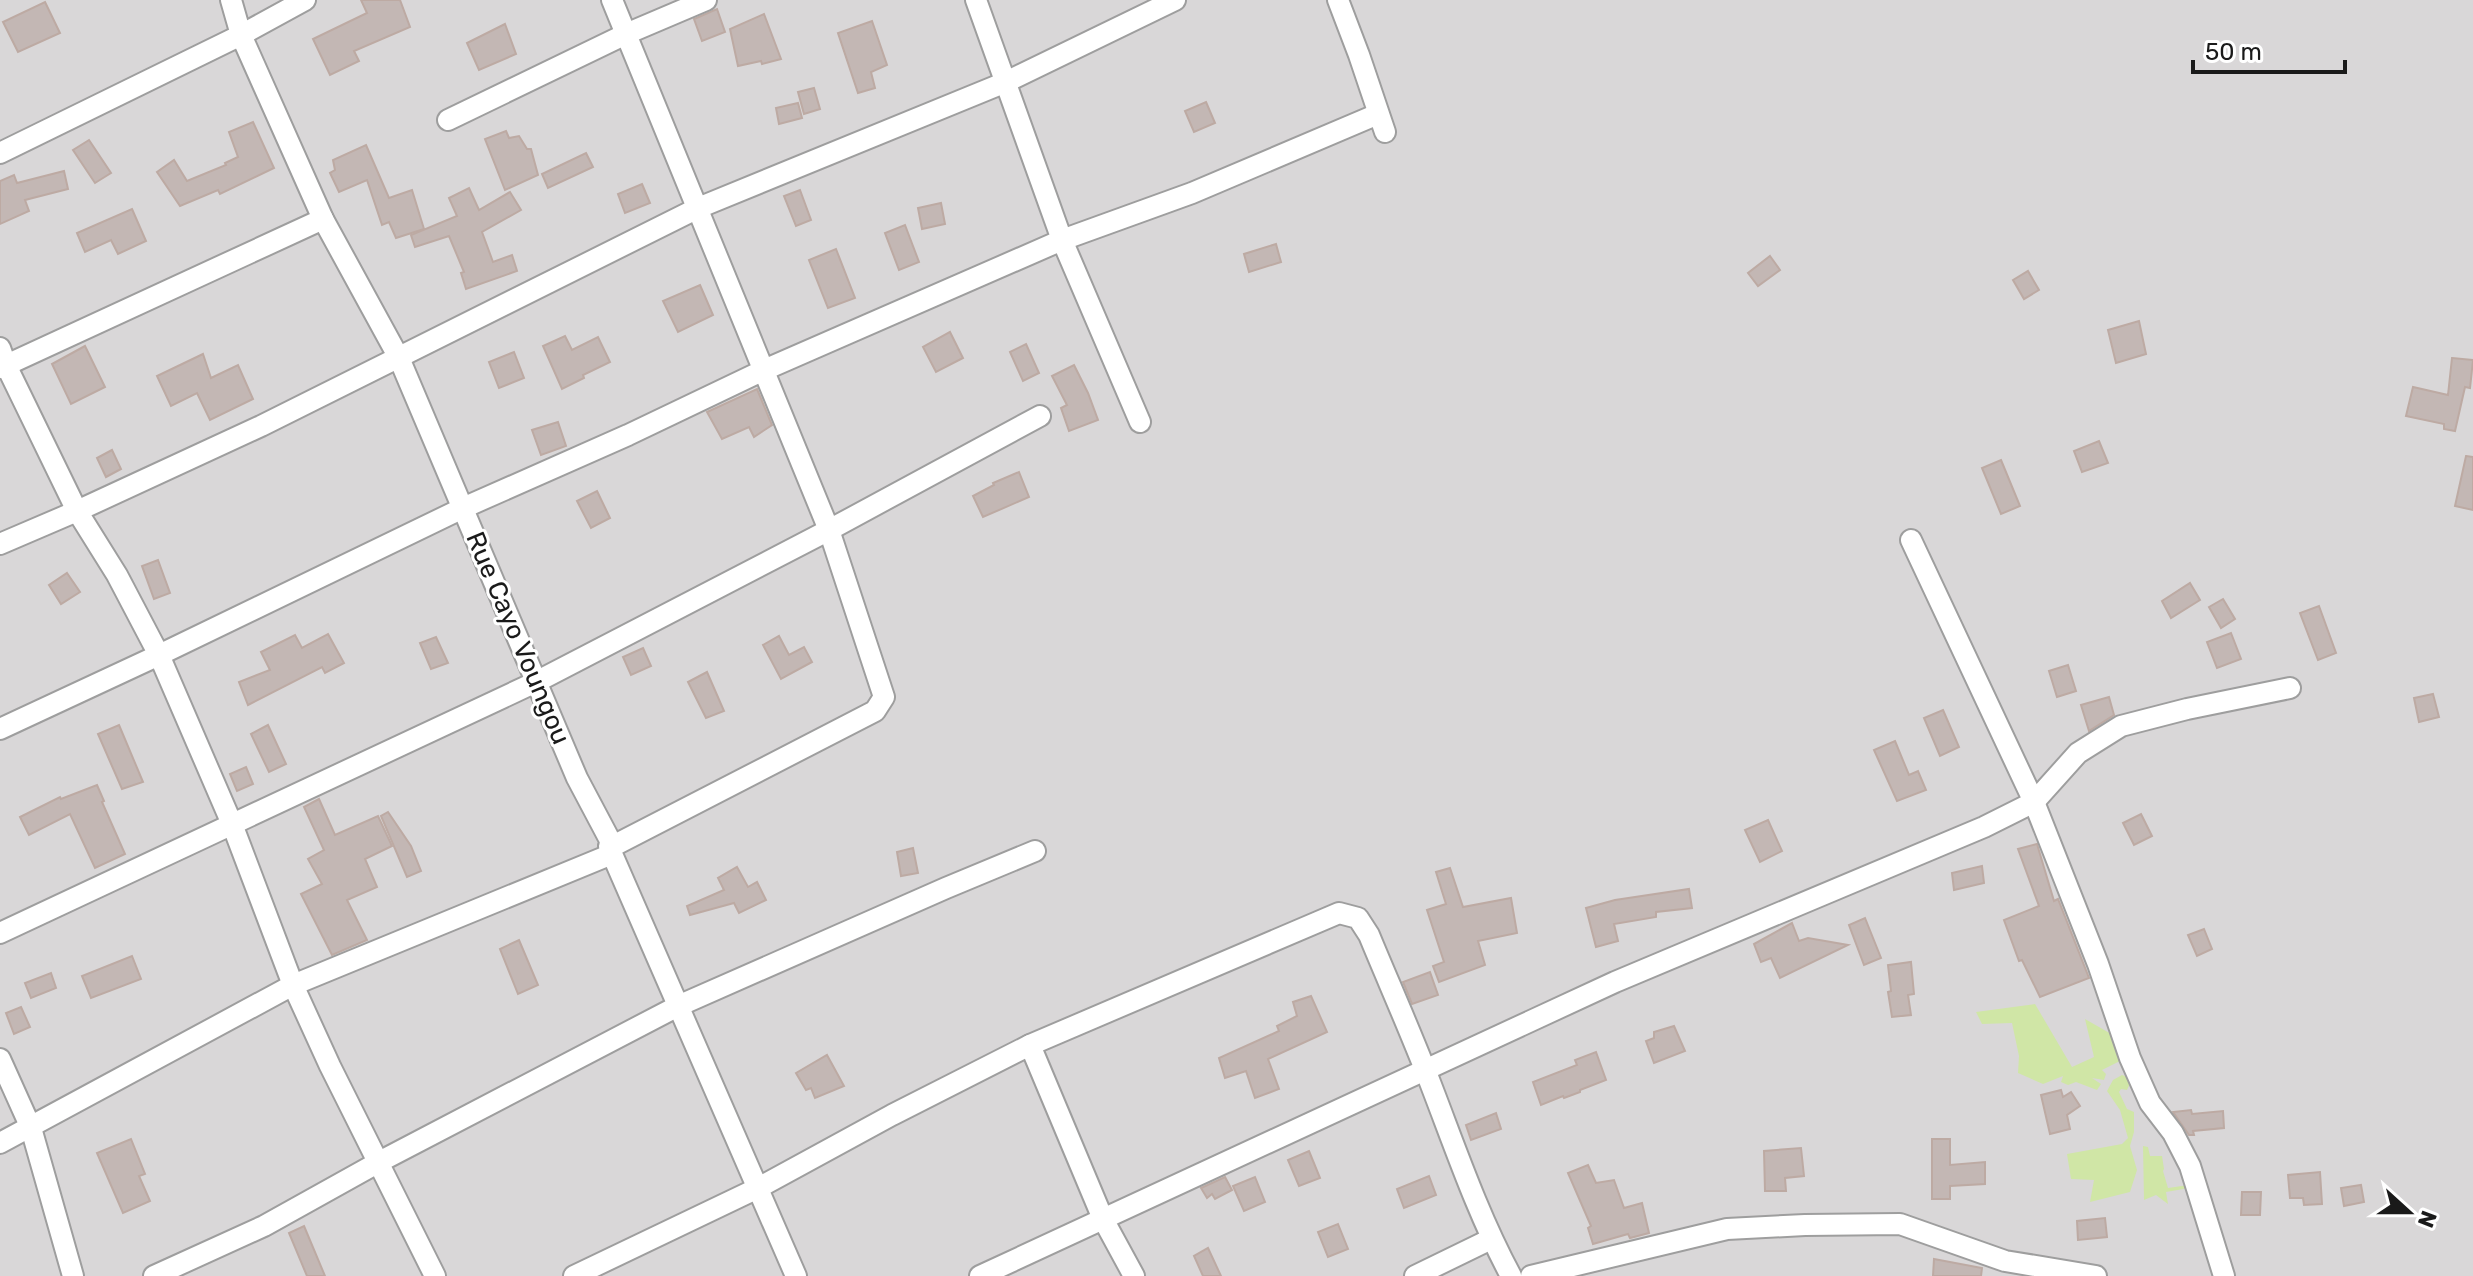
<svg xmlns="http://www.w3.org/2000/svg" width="2473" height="1276" viewBox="0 0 2473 1276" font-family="Rubik,sans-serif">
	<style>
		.residential { fill: #d9d7d8 }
		.grass { fill: #d0e6a6 }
		.building { fill: #c3b7b4; stroke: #bdaaa3; stroke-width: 2 }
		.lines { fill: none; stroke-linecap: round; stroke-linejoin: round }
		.minor-casing { stroke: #9e9e9e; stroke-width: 24 }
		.minor { stroke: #fff; stroke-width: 20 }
		.labels { text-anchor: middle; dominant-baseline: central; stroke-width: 6; stroke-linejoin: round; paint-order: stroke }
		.street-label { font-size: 26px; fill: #1a1a1a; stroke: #fff }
	</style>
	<rect width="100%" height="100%" fill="#ece6e0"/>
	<!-- residential -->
	<rect class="residential" x="0" y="0" width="2473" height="1276"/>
	<!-- grass -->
	<g class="grass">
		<polygon points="2035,1004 2072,1067 2094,1057 2085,1019 2120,1039 2126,1058 2102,1070 2106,1074 2104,1080 2092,1078 2101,1084 2097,1090 2076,1082 2068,1085 2061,1082 2063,1076 2043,1084 2018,1073 2019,1056 2012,1023 1982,1024 1976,1012"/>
		<polygon points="2122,1075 2132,1079 2127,1090 2121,1089 2119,1092 2127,1109 2134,1112 2134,1132 2130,1146 2137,1170 2130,1192 2090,1202 2094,1180 2071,1179 2067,1154 2122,1144 2128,1138 2120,1110 2107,1091 2113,1080"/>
		<polygon points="2143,1146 2148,1147 2150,1156 2162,1156 2164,1169 2163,1171 2168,1188 2189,1185 2189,1188 2166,1192 2168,1204 2156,1195 2144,1200"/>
	</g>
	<!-- building -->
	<g class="building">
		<polygon points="361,0 400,0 410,27 354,51 359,61 330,75 313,39 367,13"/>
		<polygon points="45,2 60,33 18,52 3,22"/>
		<polygon points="717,9 725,32 702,41 694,19"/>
		<polygon points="764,14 781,59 762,64 761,61 738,66 730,29"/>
		<polygon points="872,21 887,65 871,72 875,88 858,93 838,33"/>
		<polygon points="505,24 516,54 479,70 467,43"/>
		<polygon points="814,88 820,109 804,114 798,92"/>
		<polygon points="1206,102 1215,123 1194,132 1185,111"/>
		<polygon points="798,103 802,118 779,124 776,108"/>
		<polygon points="253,122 274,168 220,194 218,190 180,206 157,172 174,160 187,181 226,165 225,163 238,157 229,132"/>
		<polygon points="506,131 509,138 519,136 527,149 531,149 538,175 505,190 485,139"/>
		<polygon points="89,140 111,173 95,183 73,150"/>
		<polygon points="366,145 389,198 412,190 424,229 396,238 389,222 382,225 367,180 339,192 330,173 335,170 333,160"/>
		<polygon points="586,153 593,167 548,188 542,174"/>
		<polygon points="64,171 68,189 25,200 29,211 0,224 0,181 14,175 17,183"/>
		<polygon points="642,184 650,203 625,213 618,194"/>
		<polygon points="469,188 479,210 510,192 521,210 482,232 493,262 512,255 517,271 466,289 461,273 464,272 449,236 415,247 411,235 457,216 449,198"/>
		<polygon points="800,190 811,220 796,226 784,196"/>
		<polygon points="941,203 945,224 922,229 918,208"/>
		<polygon points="132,209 146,241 118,254 111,240 85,252 77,233"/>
		<polygon points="905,225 919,262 899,270 885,233"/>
		<polygon points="1276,244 1281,262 1249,272 1244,254"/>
		<polygon points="836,249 855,298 828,308 809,260"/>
		<polygon points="1770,256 1780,270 1758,286 1748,273"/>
		<polygon points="2028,271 2039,290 2024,299 2013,280"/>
		<polygon points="700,285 713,315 678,332 663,301"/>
		<polygon points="2139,321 2146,354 2116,363 2108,330"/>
		<polygon points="950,332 963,358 936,372 923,347"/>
		<polygon points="565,336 572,350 598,337 610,362 583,375 584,378 562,389 543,346"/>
		<polygon points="1026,344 1039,373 1023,381 1010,352"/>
		<polygon points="85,346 105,387 71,404 52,364"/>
		<polygon points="514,352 524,378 499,388 489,362"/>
		<polygon points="203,354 211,378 238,365 253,399 210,420 197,393 171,406 157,376"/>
		<polygon points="2452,358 2473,360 2470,388 2465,387 2455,431 2444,429 2444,424 2406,416 2413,387 2448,395"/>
		<polygon points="1074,365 1088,393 1098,420 1069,431 1061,408 1067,405 1052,376"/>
		<polygon points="757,389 772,425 754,437 749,427 722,439 707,412"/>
		<polygon points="558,422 566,446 541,455 532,430"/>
		<polygon points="2099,441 2108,463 2082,472 2074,451"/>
		<polygon points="112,450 121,469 106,477 97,458"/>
		<polygon points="2466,456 2473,457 2473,510 2455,506"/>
		<polygon points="2001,460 2020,506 2001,514 1982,468"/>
		<polygon points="1019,472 1029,497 983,517 973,496 994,485 993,483"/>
		<polygon points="597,491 610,518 591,528 577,501"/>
		<polygon points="158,560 170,593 154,599 142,566"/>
		<polygon points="67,573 80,592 61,604 49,585"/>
		<polygon points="2190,583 2200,600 2171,618 2162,601"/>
		<polygon points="2223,599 2235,619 2221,628 2209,607"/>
		<polygon points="2319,606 2336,653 2318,660 2300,613"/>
		<polygon points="2231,633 2241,659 2217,668 2207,642"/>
		<polygon points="328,634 344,663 325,673 322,667 248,705 239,682 270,670 261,652 295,635 302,648"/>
		<polygon points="779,636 789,655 804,647 812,662 781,679 763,645"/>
		<polygon points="436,637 448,663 431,669 420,643"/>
		<polygon points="643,648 651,666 631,675 623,657"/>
		<polygon points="2068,665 2076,691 2057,697 2049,671"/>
		<polygon points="707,672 724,711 706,718 688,682"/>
		<polygon points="2433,694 2439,717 2419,722 2414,698"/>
		<polygon points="2109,697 2114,715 2089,731 2081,705"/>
		<polygon points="1943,710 1959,747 1940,756 1924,718"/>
		<polygon points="119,725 143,782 122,789 98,734"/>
		<polygon points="268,725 286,764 269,772 251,734"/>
		<polygon points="1895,741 1909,775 1918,771 1926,790 1897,801 1874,750"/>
		<polygon points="246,767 253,784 237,791 230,774"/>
		<polygon points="97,785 104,801 102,802 125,854 95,868 70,814 29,835 20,817 60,797 61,799"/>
		<polygon points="319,799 335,835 378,816 392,846 365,859 377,887 347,900 367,940 332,955 301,894 322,884 308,859 324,850 304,807"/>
		<polygon points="388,812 411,846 421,871 407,877 381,816"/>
		<polygon points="2141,814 2152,836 2134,845 2123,823"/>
		<polygon points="1768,820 1782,851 1760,862 1745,830"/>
		<polygon points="2037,844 2054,901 2058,899 2089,978 2040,997 2022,960 2019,961 2004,920 2039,906 2018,849"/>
		<polygon points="913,848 918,873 901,876 897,852"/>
		<polygon points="1982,866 1984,883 1954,890 1952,873"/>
		<polygon points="737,867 748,887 757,882 766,900 739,913 734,903 690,915 687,906 724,890 718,878"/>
		<polygon points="1450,868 1463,907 1511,898 1517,933 1478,941 1485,965 1439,982 1433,966 1444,962 1427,910 1446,904 1436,872"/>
		<polygon points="1689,889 1692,908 1656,912 1656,917 1614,924 1618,941 1596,947 1586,908 1615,900"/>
		<polygon points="1865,918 1881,958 1864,965 1849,925"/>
		<polygon points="1792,923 1799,941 1808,938 1848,945 1780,978 1771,958 1761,962 1754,944"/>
		<polygon points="2204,929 2212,949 2197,956 2188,935"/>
		<polygon points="519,940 538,985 518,994 500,949"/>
		<polygon points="132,956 141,979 91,998 82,976"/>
		<polygon points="1911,962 1914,994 1908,995 1911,1015 1892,1017 1888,992 1891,991 1888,965"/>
		<polygon points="1430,972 1438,995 1412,1004 1403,982"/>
		<polygon points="51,973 56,988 31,998 25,983"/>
		<polygon points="1311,996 1327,1032 1268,1059 1279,1089 1255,1098 1246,1071 1225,1078 1219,1058 1279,1031 1277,1026 1297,1016 1293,1002"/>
		<polygon points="21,1007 30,1027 14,1034 6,1013"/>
		<polygon points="1674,1026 1685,1051 1654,1063 1646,1041 1654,1038 1654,1032"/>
		<polygon points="1596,1052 1606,1080 1580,1090 1580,1092 1564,1098 1563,1096 1541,1105 1533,1082 1577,1065 1575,1060"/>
		<polygon points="827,1055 844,1086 815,1098 811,1088 806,1090 796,1073"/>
		<polygon points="2061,1090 2063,1097 2071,1092 2080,1106 2067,1115 2070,1129 2050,1134 2041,1095"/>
		<polygon points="2191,1110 2192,1114 2223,1111 2224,1128 2193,1131 2194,1135 2189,1135 2173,1112"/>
		<polygon points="1496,1113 1501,1129 1471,1140 1466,1125"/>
		<polygon points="131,1139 145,1174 139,1176 150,1201 123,1213 97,1153"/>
		<polygon points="1932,1139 1950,1139 1950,1165 1985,1162 1985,1184 1950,1186 1950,1199 1932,1199"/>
		<polygon points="1801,1148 1804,1176 1785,1178 1786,1191 1765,1191 1764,1151"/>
		<polygon points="1309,1151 1320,1178 1299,1186 1288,1160"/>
		<polygon points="1588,1165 1596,1183 1614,1180 1624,1208 1642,1203 1649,1233 1630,1238 1628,1234 1593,1244 1588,1228 1591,1226 1568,1173"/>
		<polygon points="2320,1172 2322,1204 2304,1205 2303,1198 2290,1198 2288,1175"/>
		<polygon points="1429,1176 1436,1195 1404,1208 1397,1189"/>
		<polygon points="1225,1177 1232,1190 1215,1199 1212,1194 1207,1198 1201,1188"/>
		<polygon points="1255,1177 1265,1202 1244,1211 1233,1186"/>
		<polygon points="2361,1185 2364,1202 2344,1206 2341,1188"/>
		<polygon points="2242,1192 2261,1192 2260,1215 2241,1215"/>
		<polygon points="2105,1218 2107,1237 2078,1240 2077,1221"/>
		<polygon points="1338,1224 1348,1249 1328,1257 1318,1232"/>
		<polygon points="304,1226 325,1276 307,1276 289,1233"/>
		<polygon points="1208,1248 1221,1276 1203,1276 1194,1256"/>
		<polygon points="1934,1259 1982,1268 1981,1276 1933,1276"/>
	</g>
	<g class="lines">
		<defs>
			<g id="minor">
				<polyline points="231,0 241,35 323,219 399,358 577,778 613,846 609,846 612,854 796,1276"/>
				<polyline points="612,0 829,530 884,697 875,711 613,846"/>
				<polyline points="976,0 1062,240 1140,422"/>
				<polyline points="1338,0 1359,55 1385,132"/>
				<polyline points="448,120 626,34 706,0"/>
				<polyline points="0,153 241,35 305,0"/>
				<polyline points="0,348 6,365 77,511 117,575 159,655 232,824 293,985 330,1066 435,1276"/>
				<polyline points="0,368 323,219"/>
				<polyline points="1911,540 2034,802 2098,964 2130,1058 2150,1103 2173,1133 2190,1166 2224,1276"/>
				<polyline points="0,544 77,511 261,426 698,208 1006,82 1175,0"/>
				<polyline points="0,729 159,655 463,508 628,435 764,370 1062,240 1192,193 1378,114"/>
				<polyline points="0,933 536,682 829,530 1040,416"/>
				<polyline points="1030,1045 1103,1219 1134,1276"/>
				<polyline points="0,1059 31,1128 73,1276"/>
				<polyline points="0,1143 293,985 612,854"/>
				<polyline points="154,1276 264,1226 379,1162 678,1006 946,888 1035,851"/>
				<path d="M574,1276l184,-88 134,-73 138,-70 309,-132 19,5 11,17c19,46 39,91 57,137 27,69 50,139 85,204"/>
				<polyline points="980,1276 1615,982 1984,827 2034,802 2078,753 2121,726 2187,709 2290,688"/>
				<polyline points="1415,1276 1491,1239"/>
				<polyline points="1531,1276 1727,1229 1805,1225 1900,1224 2005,1261 2096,1276"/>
			</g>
		</defs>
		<!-- minor casing -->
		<use href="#minor" class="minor-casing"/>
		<!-- minor -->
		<use href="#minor" class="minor"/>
	</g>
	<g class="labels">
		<!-- street labels -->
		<g class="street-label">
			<text transform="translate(518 638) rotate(67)">Rue Cayo Voungou</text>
		</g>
	</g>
	<!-- north arrow -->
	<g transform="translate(2409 1212) rotate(111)" stroke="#ffffff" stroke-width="6" paint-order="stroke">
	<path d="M0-6L14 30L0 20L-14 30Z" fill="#1a1a1a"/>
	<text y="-12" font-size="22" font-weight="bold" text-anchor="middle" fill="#1a1a1a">N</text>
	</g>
	<!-- scale -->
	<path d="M2193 60v12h152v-12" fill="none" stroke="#1a1a1a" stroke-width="4"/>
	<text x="2205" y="60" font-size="24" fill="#1a1a1a" stroke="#ffffff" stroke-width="6" paint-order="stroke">50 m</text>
</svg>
